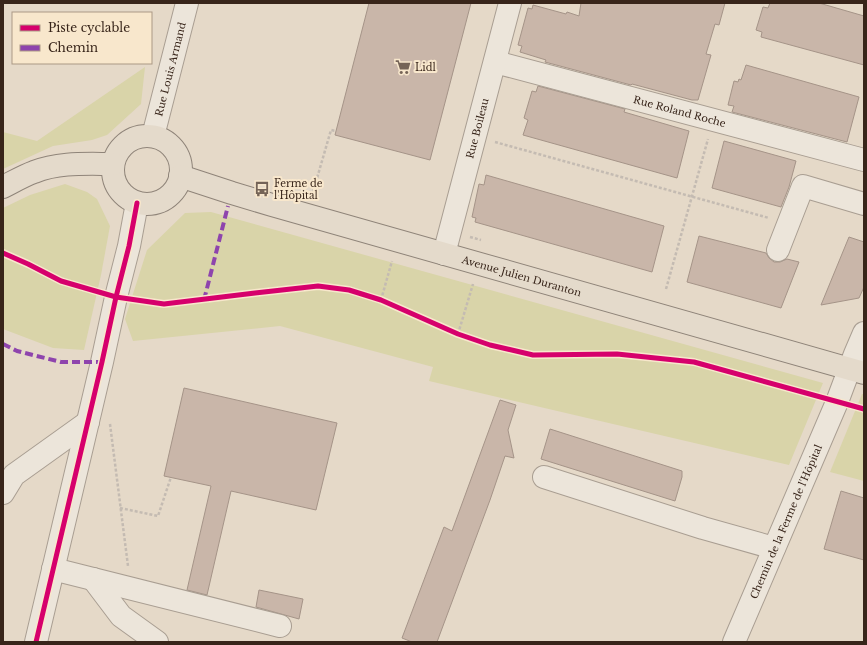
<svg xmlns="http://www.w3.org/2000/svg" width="867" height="645" viewBox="0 0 867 645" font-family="'Libre Baskerville',serif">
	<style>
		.green { fill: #d9d4a9 }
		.building { fill: #c9b6a9; stroke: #a59488 }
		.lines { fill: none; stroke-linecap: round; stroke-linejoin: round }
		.minor-casing { stroke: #a99e92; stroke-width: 24 }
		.major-casing { stroke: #8f8479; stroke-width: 24 }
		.path { stroke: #c4bbb2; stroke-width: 2.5; stroke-dasharray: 3 2; stroke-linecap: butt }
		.minor { stroke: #ece5da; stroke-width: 22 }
		.major { stroke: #e4dacb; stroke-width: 22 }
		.quiet { stroke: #8e44ad; stroke-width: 4; stroke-dasharray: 8 4; stroke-linecap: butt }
		.cycleway-casing { stroke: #f8e7cc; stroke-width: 8 }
		.cycleway { stroke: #d6006c; stroke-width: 5 }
		.labels { text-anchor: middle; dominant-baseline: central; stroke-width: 4; stroke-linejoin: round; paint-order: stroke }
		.poi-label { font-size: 10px; fill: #38251a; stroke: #f8e7cc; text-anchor: start }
		.street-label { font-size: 10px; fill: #38251a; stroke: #f8e7cc }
	</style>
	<rect width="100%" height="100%" fill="#e5d9c8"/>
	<!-- green -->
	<g class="green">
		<polygon points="145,67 141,104 107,135 92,140 53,146 3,169 3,132 37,141"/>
		<polygon points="65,184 87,192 97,199 110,226 101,275 84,350 53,348 3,329 3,208 30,195"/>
		<polygon points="211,212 823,383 789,465 429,381 433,367 280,326 133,341 125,319 147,250 185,213"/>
		<polygon points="862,394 864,394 864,481 830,472"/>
	</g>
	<!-- building -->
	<g class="building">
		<polygon points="369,3 471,3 430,160 335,135"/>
		<polygon points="581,3 725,3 719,25 715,24 706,54 711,55 698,100 692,100 632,84 631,85 545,62 546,60 520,52 522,46 518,45 528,8 532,9 533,5 566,14 567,12 579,16"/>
		<polygon points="770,3 819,3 864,16 864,65 761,37 762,32 756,30 763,7 768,8"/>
		<polygon points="746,65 859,97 847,142 732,112 734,106 728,105 734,81 738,82 739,79 741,80"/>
		<polygon points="538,86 625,109 624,112 689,131 677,178 523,135 528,120 524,118 532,91 536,92"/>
		<polygon points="724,141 796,161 789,187 781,207 712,188"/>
		<polygon points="486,175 664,226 652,272 475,222 476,218 472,217 479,184 484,185"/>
		<polygon points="699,236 766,253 769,258 774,262 780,262 787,259 799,262 781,308 687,282"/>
		<polygon points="849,237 864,242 864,287 859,298 821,305"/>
		<polygon points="184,388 337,423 316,510 231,491 207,595 187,590 211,486 164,476"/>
		<polygon points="500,400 516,405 508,430 514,458 505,456 490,500 437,642 412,642 402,638 444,527 452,531"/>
		<polygon points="550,429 682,471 682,477 675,501 541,459"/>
		<polygon points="841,491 864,498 864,560 824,549"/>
		<polygon points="259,590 303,599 299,619 256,607"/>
	</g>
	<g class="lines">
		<defs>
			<g id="minor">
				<path id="s1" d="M495,62l369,98"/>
				<path id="s2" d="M153,136l34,-133"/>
				<polyline points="778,250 803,186 864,204"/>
				<path id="s3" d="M444,254l66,-251"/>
				<polyline points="544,477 703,528 774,548"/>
				<polyline points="3,493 14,475 88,422"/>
				<polyline points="53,569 280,626"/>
				<polyline points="93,579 121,616 157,642"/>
				<polyline points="36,642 102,362 116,297 129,246 137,203"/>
				<path id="s4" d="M734,642l103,-240 18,-48 9,-21"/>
			</g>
			<g id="major">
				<circle cx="147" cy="170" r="34"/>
				<path id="s5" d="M180,176l52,17 40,12 592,168"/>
				<path d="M3,187c10,-5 20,-11 31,-15 25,-10 52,-8 79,-8"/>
			</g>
		</defs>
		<!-- minor casing -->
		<use href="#minor" class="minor-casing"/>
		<!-- major casing -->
		<use href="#major" class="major-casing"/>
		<!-- path -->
		<g class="path">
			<polyline points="495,142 769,218"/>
			<polyline points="313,192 331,130 336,131"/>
			<polyline points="470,237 481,240"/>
			<polyline points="666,289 708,139"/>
			<polyline points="381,300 392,261"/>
			<polyline points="458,334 473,284"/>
			<polyline points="110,424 128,566"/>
			<polyline points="120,508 158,516 171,477"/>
		</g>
		<!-- minor -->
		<use href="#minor" class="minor"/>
		<!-- major -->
		<use href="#major" class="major"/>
		<!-- quiet -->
		<g class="quiet">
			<polyline points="204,300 228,206"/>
			<polyline points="3,344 17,351 61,362 102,362"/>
		</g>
		<defs>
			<g id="cycleway">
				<polyline points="3,253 28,264 61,281 116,297 164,304 255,293 318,286 349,290 381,300 458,334 490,345 533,355 617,354 694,362 864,409"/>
				<polyline points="36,642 102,362 116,297 129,246 137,203"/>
			</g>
		</defs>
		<!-- cycleway casing -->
		<use href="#cycleway" class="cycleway-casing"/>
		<!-- cycleway -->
		<use href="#cycleway" class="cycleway"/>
	</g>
	<!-- icons -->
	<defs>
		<symbol id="supermarket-bare" viewBox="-9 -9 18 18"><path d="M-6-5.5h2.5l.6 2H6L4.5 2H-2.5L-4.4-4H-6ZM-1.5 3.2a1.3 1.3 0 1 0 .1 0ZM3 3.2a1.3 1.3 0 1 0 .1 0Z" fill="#756457" stroke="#f8e7cc" stroke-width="2.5" paint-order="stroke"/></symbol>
		<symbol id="bus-bare" viewBox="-9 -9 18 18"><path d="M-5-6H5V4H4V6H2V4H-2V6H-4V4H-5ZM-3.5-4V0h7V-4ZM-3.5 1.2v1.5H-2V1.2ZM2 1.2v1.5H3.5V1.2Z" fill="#756457" stroke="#f8e7cc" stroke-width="2.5" paint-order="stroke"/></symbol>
	</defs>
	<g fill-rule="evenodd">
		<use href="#supermarket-bare" x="392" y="56" width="22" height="22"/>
		<use href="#bus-bare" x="251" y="178" width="22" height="22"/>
	</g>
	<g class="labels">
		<!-- poi labels -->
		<g class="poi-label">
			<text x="415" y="67">Lidl</text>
			<text x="274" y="183">Ferme de<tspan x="274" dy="12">l'Hôpital</tspan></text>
		</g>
		<!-- street labels -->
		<g class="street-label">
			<text stroke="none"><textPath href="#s2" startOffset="69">Rue Louis Armand</textPath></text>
			<text stroke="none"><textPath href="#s1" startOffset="191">Rue Roland Roche</textPath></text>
			<text stroke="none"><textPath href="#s3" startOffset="130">Rue Boileau</textPath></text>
			<text stroke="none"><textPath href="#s5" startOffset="356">Avenue Julien Duranton</textPath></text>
			<text stroke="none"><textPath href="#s4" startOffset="131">Chemin de la Ferme de l'Hôpital</textPath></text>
		</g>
	</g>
	<!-- border -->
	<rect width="867" height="645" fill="none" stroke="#38251a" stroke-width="8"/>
	<!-- legend -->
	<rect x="12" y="12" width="140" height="52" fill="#f8e7cc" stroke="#ab9985"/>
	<rect x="20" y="25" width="20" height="6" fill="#d6006c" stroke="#ab9985"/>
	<text x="48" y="32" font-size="12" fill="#38251a">Piste cyclable</text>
	<rect x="20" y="45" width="20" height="6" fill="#8e44ad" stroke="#ab9985"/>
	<text x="48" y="52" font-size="12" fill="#38251a">Chemin</text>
</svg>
